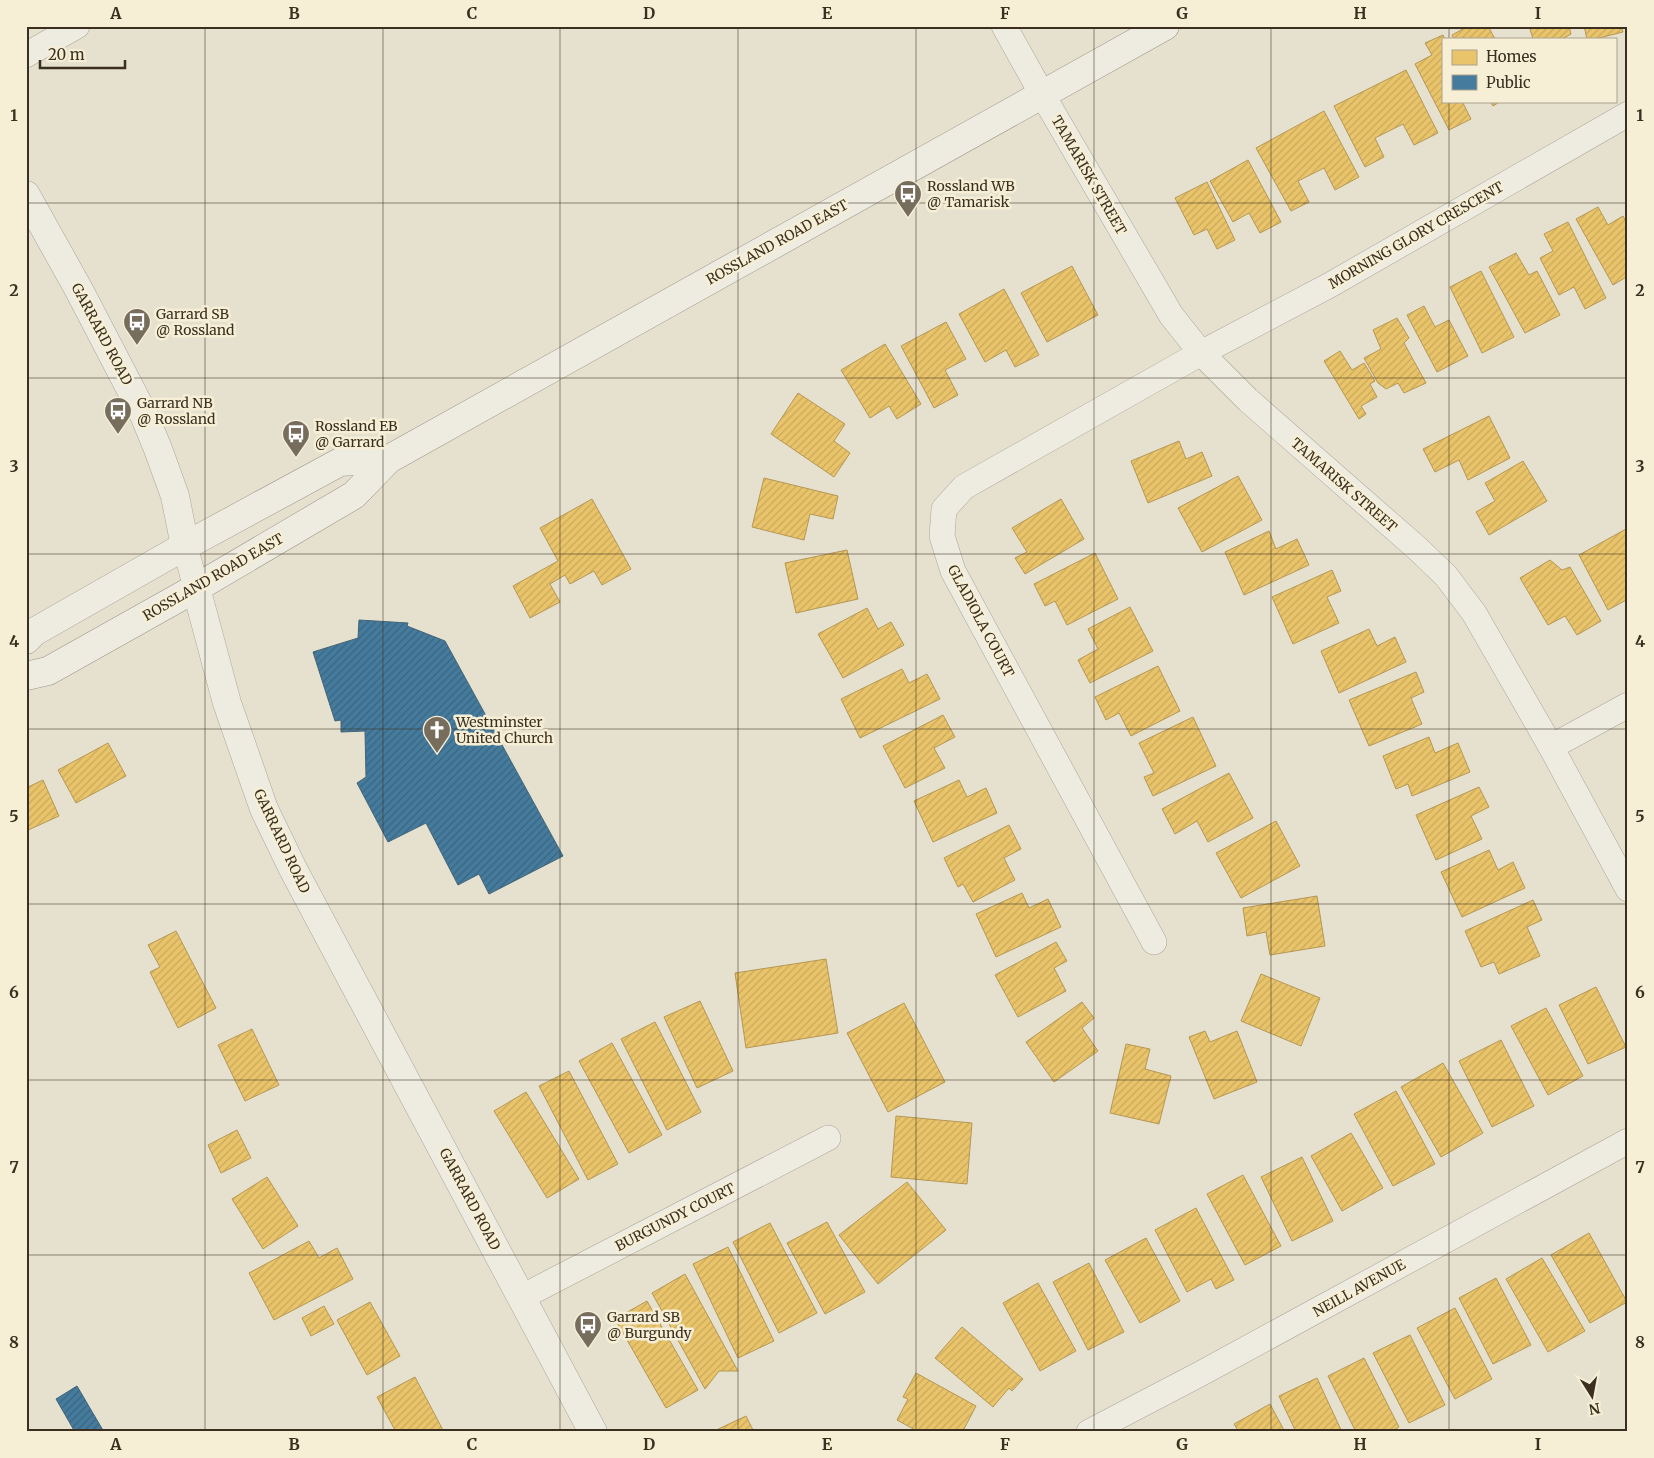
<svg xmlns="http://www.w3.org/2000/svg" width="1654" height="1458" viewBox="0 0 1654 1458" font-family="Merriweather,serif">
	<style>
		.homes { fill: url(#homes-hatch); stroke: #b59754 }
		.public { fill: url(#public-hatch); stroke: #426477 }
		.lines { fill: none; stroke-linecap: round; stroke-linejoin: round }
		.minor-casing { stroke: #aba698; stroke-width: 26 }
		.tertiary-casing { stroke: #aba698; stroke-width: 29 }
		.secondary-casing { stroke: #9b9588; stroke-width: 29 }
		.minor { stroke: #eeebe1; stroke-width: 25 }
		.tertiary { stroke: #eeebe1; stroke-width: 28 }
		.secondary { stroke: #eeebe1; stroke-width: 28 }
		.grid { fill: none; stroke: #3b2f1f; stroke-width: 1; stroke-opacity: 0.55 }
		.labels { text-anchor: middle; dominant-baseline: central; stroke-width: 5; stroke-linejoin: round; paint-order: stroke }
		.street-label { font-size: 14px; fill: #3b2f1f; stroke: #f6efd6 }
		.poi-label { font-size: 14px; fill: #3b2f1f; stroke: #f6efd6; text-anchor: start }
		.neatline { fill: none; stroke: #3b2f1f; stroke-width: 2 }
		.grid-label { font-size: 16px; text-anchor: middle; font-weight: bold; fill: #3b2f1f }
	</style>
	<defs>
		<pattern id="homes-hatch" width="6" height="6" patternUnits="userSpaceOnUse" patternTransform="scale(1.25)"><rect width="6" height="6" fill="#e9c46a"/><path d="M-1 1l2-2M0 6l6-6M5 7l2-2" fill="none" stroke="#c9a95b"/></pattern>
		<pattern id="public-hatch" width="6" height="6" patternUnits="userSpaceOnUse" patternTransform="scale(1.25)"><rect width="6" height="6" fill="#457b9d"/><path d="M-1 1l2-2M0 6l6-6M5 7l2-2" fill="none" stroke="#3b657f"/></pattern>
	</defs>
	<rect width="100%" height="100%" fill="#e6e1cf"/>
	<!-- homes -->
	<g class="homes">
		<polygon points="1468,26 1488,26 1495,39 1454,39 1452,35"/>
		<polygon points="1529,26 1569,26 1571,34 1562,39 1533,39"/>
		<polygon points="1584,26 1621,26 1623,32 1595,39 1587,39"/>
		<polygon points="1443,35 1445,39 1443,39 1443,101 1462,101 1471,119 1449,130 1415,64 1432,55 1425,43"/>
		<polygon points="1406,70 1438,133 1414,145 1403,124 1375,138 1384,157 1365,167 1334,106"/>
		<polygon points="1490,101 1501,101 1493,106"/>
		<polygon points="1324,111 1359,177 1335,190 1324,168 1298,181 1309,202 1291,211 1256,148"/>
		<polygon points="1248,160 1281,222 1260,233 1249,213 1233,222 1210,181"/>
		<polygon points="1207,182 1235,240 1217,249 1207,229 1194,235 1175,198"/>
		<polygon points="1598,207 1608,225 1623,216 1628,225 1628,276 1613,285 1576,219"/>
		<polygon points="1568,222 1606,298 1585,309 1574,287 1559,295 1540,258 1553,251 1544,234"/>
		<polygon points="1516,253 1529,275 1537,271 1560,315 1525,333 1489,267"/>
		<polygon points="1072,266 1098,315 1047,342 1021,293"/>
		<polygon points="1481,271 1514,337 1482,353 1450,287"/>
		<polygon points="1004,289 1039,355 1015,367 1006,350 985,362 959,314"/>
		<polygon points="1424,306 1435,327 1449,320 1468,356 1437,372 1407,315"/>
		<polygon points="1397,318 1409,338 1404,343 1426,383 1404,393 1398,383 1386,389 1378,383 1364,358 1381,349 1373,330"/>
		<polygon points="946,322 966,359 945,370 958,395 934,408 901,346"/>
		<polygon points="885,344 921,404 897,419 889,406 870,418 841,370"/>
		<polygon points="1340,351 1352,370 1364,363 1375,381 1370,384 1377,397 1361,406 1366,414 1359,419 1324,361"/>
		<polygon points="798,393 845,424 834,441 850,453 834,477 771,434"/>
		<polygon points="1489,416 1510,458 1468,480 1459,460 1435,472 1423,449"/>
		<polygon points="1179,441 1186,459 1202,452 1212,476 1148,503 1131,461"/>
		<polygon points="1523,461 1547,501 1489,535 1476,512 1495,501 1485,483"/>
		<polygon points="1238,476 1262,520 1202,552 1178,508"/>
		<polygon points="764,478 838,496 833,519 810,514 804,540 752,527"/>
		<polygon points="592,499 631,569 602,585 594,571 570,584 565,575 550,584 560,602 530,618 513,586 558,561 540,528"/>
		<polygon points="1061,499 1084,539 1025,574 1015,558 1027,552 1012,528"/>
		<polygon points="1626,529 1628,532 1628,599 1608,610 1579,555"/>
		<polygon points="1269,531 1276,549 1297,539 1309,565 1244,595 1225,552"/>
		<polygon points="847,550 858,599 796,613 785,563"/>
		<polygon points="1095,553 1118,599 1067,625 1055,601 1045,606 1034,584"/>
		<polygon points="1550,560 1562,570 1570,567 1601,621 1577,635 1565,616 1548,625 1520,578"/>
		<polygon points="1332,570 1341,591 1327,597 1339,623 1293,644 1272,597"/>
		<polygon points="1130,607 1153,651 1090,683 1078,660 1098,649 1088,629"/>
		<polygon points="867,608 878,629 891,622 904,645 843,678 818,634"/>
		<polygon points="1369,629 1377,646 1395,637 1406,662 1339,693 1321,651"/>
		<polygon points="1158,666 1180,711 1131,736 1119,713 1106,720 1095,697"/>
		<polygon points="902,669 909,683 927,674 940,699 860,738 841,699"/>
		<polygon points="1416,672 1424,692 1411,698 1422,724 1369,746 1349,700"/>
		<polygon points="943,715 955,737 934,748 945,768 905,788 883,746"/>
		<polygon points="1193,717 1216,766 1153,796 1144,777 1154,773 1139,743"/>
		<polygon points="1429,737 1435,753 1458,743 1470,772 1412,796 1408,784 1396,789 1383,756"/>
		<polygon points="108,743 126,776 76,803 58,770"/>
		<polygon points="1229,773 1253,818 1208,842 1197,821 1175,834 1162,809"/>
		<polygon points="43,780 59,816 26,831 26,788"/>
		<polygon points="959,780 967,797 986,788 997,813 933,842 914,801"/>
		<polygon points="1479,787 1489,807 1471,816 1482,839 1436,860 1416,815"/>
		<polygon points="1276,821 1300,866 1241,898 1216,853"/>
		<polygon points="1009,825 1021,849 1004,858 1015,880 973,902 963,884 958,887 944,858"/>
		<polygon points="1489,850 1498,870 1513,862 1525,888 1462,917 1441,872"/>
		<polygon points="1022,893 1029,908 1048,899 1061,927 996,957 976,914"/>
		<polygon points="1317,896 1325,946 1270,955 1266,932 1247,936 1243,908"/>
		<polygon points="1533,900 1542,920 1527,927 1540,956 1499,974 1494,962 1481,967 1465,931"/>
		<polygon points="176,931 216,1008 178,1028 150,972 160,967 148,945"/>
		<polygon points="1056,942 1067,961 1054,968 1066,991 1018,1017 995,975"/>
		<polygon points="826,959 838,1033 746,1048 735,973"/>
		<polygon points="1261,974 1320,998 1301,1046 1241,1021"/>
		<polygon points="1596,987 1626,1047 1588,1064 1559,1005"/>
		<polygon points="700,1001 733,1071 697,1088 664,1017"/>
		<polygon points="1082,1002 1094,1018 1082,1028 1098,1051 1054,1082 1026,1042"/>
		<polygon points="904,1003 945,1082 888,1112 847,1033"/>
		<polygon points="1546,1008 1583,1076 1548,1095 1511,1026"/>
		<polygon points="655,1022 701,1112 667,1130 621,1039"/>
		<polygon points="252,1029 279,1085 245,1101 218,1045"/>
		<polygon points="1205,1031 1210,1042 1237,1031 1257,1082 1214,1099 1189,1037"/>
		<polygon points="1501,1040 1534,1106 1492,1127 1459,1061"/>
		<polygon points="612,1043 662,1135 629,1153 579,1061"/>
		<polygon points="1126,1044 1150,1049 1145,1069 1171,1076 1159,1124 1110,1113"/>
		<polygon points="1443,1063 1483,1133 1441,1157 1401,1087"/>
		<polygon points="569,1071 618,1164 588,1180 539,1086"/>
		<polygon points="1396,1091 1435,1164 1393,1186 1354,1114"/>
		<polygon points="526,1092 579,1179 547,1198 494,1111"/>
		<polygon points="896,1116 972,1123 967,1184 891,1177"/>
		<polygon points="237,1130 251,1158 221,1173 208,1145"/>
		<polygon points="1351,1133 1383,1188 1342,1211 1311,1156"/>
		<polygon points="1302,1157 1333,1221 1292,1241 1261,1177"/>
		<polygon points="1243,1175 1281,1246 1245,1265 1207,1194"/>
		<polygon points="267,1177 298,1226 263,1249 232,1199"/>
		<polygon points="907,1182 946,1230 878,1284 839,1235"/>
		<polygon points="1196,1208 1234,1280 1216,1289 1211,1279 1187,1292 1155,1230"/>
		<polygon points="827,1222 865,1292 825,1314 787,1243"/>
		<polygon points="770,1223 817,1313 779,1333 733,1242"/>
		<polygon points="1589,1233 1627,1302 1590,1323 1551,1255"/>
		<polygon points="1146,1238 1180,1301 1140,1323 1105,1260"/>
		<polygon points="309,1241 319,1258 337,1248 353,1279 274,1320 249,1273"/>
		<polygon points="728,1247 774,1341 738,1358 693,1264"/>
		<polygon points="1542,1258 1585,1331 1548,1352 1506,1279"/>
		<polygon points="1089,1263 1124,1332 1088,1350 1053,1282"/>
		<polygon points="685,1274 738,1371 719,1371 705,1389 652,1293"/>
		<polygon points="1496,1278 1531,1345 1493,1364 1459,1298"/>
		<polygon points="1038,1283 1076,1351 1040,1371 1003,1303"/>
		<polygon points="647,1301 698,1390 666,1408 615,1319"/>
		<polygon points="370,1302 400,1356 367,1375 337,1320"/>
		<polygon points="324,1306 334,1324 311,1336 302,1318"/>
		<polygon points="1455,1308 1492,1379 1455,1399 1417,1328"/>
		<polygon points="962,1327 1023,1379 1012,1391 1009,1388 993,1407 935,1358"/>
		<polygon points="1410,1335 1445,1405 1409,1423 1373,1353"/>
		<polygon points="1364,1358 1399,1427 1390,1432 1356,1432 1328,1376"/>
		<polygon points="916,1373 976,1406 964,1429 967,1432 919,1432 897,1420 908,1399 903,1397"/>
		<polygon points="415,1377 444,1432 396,1432 377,1397"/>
		<polygon points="1317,1378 1342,1432 1296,1432 1279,1396"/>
		<polygon points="1270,1404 1285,1432 1239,1432 1234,1424"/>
		<polygon points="746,1416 754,1432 712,1432"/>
	</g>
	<!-- public -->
	<g class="public">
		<polygon points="359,620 408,623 407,626 445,641 563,856 489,894 479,874 458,885 426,823 388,842 357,783 366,777 365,731 341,732 341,720 335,721 313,652 358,638"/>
		<polygon points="77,1386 104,1432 75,1432 56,1399"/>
	</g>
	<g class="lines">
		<defs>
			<g id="minor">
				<polyline points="1004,26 1042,94 1171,315 1201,353 1248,400 1418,549 1446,576 1474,613 1551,747 1628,889"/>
				<polyline points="26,55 77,26"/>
				<polyline points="185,546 196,588"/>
				<polyline points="1551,747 1628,705"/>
				<polyline points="1154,942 953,571 942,536 944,509 964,487 1201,353 1330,285 1628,114"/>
				<polyline points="522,1297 828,1138"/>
				<polyline points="1089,1432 1200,1374 1628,1141"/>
			</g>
			<g id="tertiary">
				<polyline points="26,195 79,290 144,415 158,449 175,496 185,546"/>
				<polyline points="196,588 227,703 264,809 293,869 593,1432"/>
			</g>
			<g id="secondary">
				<polyline points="26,640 34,632 185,546 340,462 389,459"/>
				<polyline points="26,676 48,671 196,588 354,495 389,459 1165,26"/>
			</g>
		</defs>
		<!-- minor casing -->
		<use href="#minor" class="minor-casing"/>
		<!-- tertiary casing -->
		<use href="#tertiary" class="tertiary-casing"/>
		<!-- secondary casing -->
		<use href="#secondary" class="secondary-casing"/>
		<!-- minor -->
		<use href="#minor" class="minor"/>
		<!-- tertiary -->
		<use href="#tertiary" class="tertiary"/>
		<!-- secondary -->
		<use href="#secondary" class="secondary"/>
	</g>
	<!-- grid -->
	<path class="grid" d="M205,26v1406M383,26v1406M560,26v1406M738,26v1406M916,26v1406M1094,26v1406M1271,26v1406M1449,26v13M1449,101v1331M26,203h1602M26,378h1602M26,554h1602M26,729h1602M26,904h1602M26,1080h1602M26,1255h1602"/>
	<!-- icons -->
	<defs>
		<symbol id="bus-pin" viewBox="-11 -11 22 30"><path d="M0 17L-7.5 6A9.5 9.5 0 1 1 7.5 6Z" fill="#776d5d" stroke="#f6efd6"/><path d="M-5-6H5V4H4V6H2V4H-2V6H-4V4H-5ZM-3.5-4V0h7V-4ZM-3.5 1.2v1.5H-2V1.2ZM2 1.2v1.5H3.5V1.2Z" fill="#fff"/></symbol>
		<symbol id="church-pin" viewBox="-11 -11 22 30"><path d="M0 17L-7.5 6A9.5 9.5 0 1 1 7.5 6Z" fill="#776d5d" stroke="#f6efd6"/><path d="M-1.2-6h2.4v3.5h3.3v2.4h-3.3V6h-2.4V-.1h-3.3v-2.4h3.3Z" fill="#fff"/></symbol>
	</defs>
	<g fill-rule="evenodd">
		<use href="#bus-pin" x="892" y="178" width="32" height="43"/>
		<use href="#bus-pin" x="121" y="306" width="32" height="43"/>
		<use href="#bus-pin" x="102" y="395" width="32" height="43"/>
		<use href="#bus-pin" x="280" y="418" width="32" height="43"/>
		<use href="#church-pin" x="421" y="714" width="32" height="43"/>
		<use href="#bus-pin" x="572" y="1309" width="32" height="43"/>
	</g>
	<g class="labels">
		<!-- street labels -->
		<g class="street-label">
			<text transform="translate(1089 175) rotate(60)">TAMARISK STREET</text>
			<text transform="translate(1416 235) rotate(-30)">MORNING GLORY CRESCENT</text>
			<text transform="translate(777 242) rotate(-29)">ROSSLAND ROAD EAST</text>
			<text transform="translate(102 334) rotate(62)">GARRARD ROAD</text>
			<text transform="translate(1344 485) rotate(41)">TAMARISK STREET</text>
			<text transform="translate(213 577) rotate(-30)">ROSSLAND ROAD EAST</text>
			<text transform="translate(981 621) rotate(62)">GLADIOLA COURT</text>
			<text transform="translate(282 841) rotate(65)">GARRARD ROAD</text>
			<text transform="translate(470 1199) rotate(62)">GARRARD ROAD</text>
			<text transform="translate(675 1217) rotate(-27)">BURGUNDY COURT</text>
			<text transform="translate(1359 1288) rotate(-29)">NEILL AVENUE</text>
		</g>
		<!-- poi labels -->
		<g class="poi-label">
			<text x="927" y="186">Rossland WB<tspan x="927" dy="16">@ Tamarisk</tspan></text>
			<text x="156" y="314">Garrard SB<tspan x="156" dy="16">@ Rossland</tspan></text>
			<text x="137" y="403">Garrard NB<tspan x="137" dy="16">@ Rossland</tspan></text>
			<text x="315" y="426">Rossland EB<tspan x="315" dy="16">@ Garrard</tspan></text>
			<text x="456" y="722">Westminster<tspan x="456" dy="16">United Church</tspan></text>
			<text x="607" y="1317">Garrard SB<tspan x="607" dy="16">@ Burgundy</tspan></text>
		</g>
	</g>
	<!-- border -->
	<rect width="1654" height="1458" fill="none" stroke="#f6efd6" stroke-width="55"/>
	<!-- legend -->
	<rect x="1442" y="38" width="175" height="65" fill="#f6efd6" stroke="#aba28d"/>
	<rect x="1452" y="50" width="25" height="15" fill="#e9c46a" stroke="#aba28d"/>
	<text x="1486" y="62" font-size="15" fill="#3b2f1f">Homes</text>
	<rect x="1452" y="75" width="25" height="15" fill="#457b9d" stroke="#aba28d"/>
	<text x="1486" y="88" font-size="15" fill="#3b2f1f">Public</text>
	<!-- north arrow -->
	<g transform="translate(1592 1396) rotate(169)" stroke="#f6efd6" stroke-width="4" paint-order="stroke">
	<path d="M0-4L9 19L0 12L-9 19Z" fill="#3b2f1f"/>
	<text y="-8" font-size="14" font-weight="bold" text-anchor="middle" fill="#3b2f1f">N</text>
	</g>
	<!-- scale -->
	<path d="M40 60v8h85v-8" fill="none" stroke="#3b2f1f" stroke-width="2.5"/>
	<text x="48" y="60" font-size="15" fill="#3b2f1f" stroke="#f6efd6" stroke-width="4" paint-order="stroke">20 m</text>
	<rect x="28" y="28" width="1598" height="1402" class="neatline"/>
	<g class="grid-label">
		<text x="116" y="19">A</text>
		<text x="294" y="19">B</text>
		<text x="472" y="19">C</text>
		<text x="649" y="19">D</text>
		<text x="827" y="19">E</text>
		<text x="1005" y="19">F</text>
		<text x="1182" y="19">G</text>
		<text x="1360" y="19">H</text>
		<text x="1538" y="19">I</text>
		<text x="14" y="121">1</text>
		<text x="1640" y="121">1</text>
		<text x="14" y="296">2</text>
		<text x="1640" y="296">2</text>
		<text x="14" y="472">3</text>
		<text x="1640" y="472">3</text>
		<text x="14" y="647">4</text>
		<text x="1640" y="647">4</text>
		<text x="14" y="822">5</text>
		<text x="1640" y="822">5</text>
		<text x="14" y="998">6</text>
		<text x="1640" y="998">6</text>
		<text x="14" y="1173">7</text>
		<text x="1640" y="1173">7</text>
		<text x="14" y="1348">8</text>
		<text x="1640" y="1348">8</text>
		<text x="116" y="1450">A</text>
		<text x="294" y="1450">B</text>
		<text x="472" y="1450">C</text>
		<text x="649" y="1450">D</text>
		<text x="827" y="1450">E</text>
		<text x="1005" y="1450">F</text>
		<text x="1182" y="1450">G</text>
		<text x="1360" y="1450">H</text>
		<text x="1538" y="1450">I</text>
	</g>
</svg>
